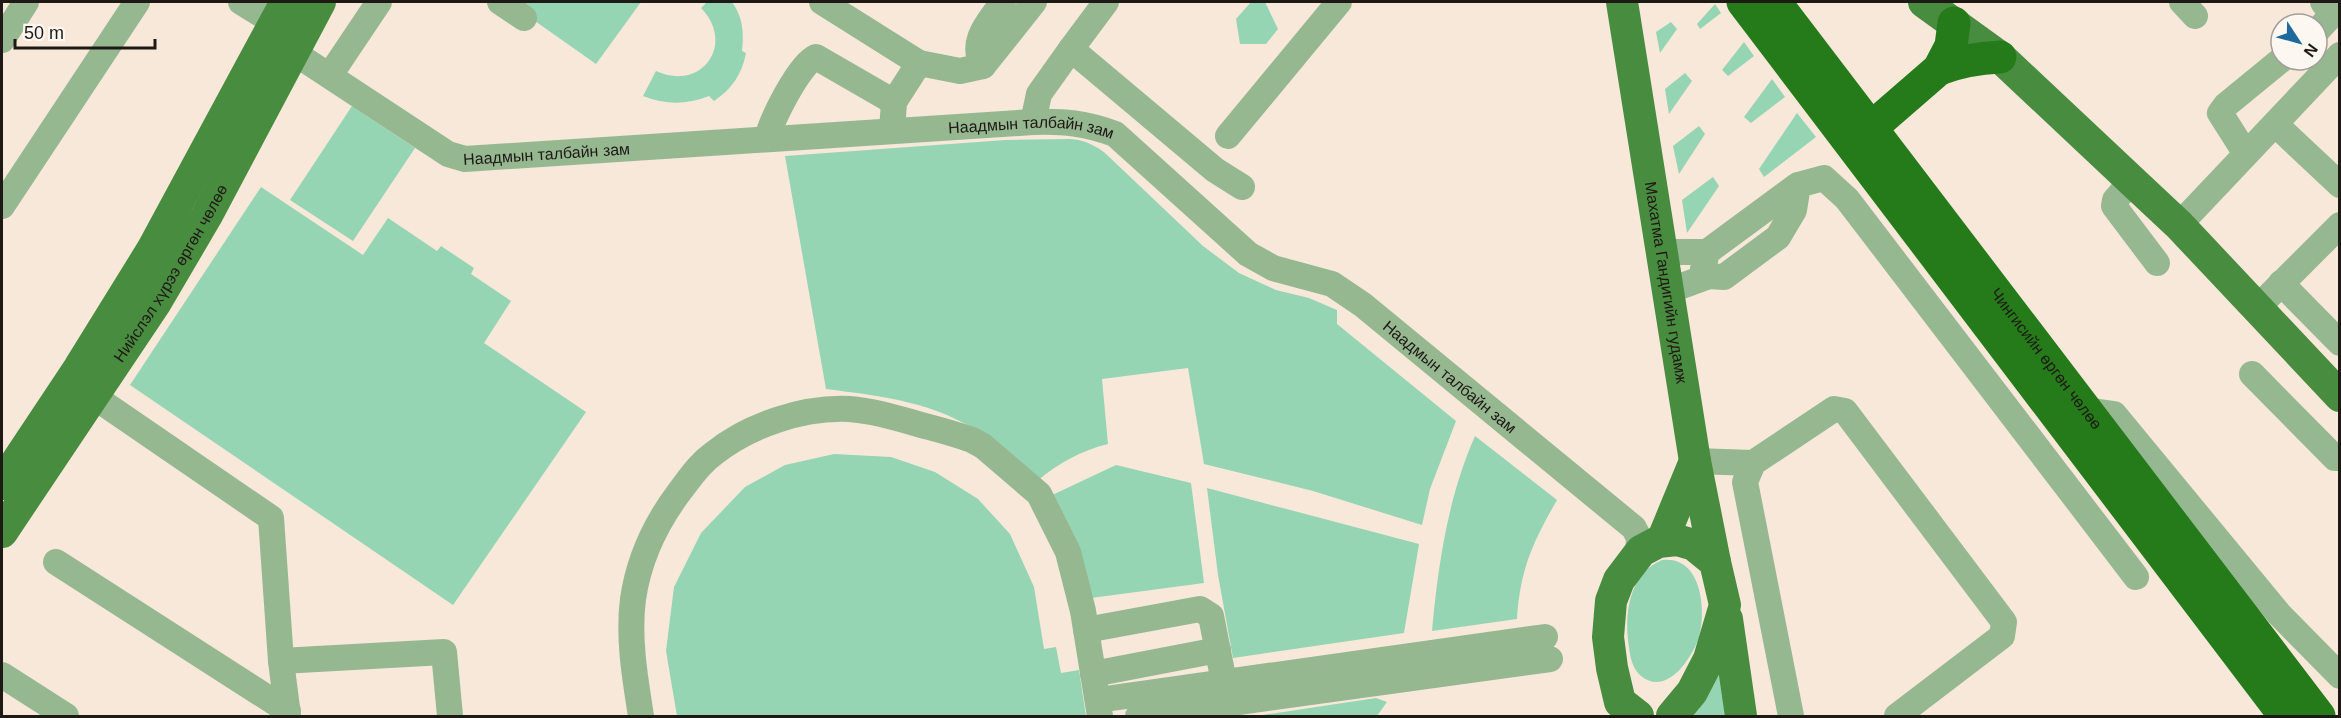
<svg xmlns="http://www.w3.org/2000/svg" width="2341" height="718" viewBox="0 0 2341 718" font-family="Arial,sans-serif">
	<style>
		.green { fill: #95d5b3 }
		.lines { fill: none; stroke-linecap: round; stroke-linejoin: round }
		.minor { stroke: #95b890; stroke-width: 26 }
		.major { stroke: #488c3f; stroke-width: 32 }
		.highway { stroke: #257b1a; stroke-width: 33 }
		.labels { text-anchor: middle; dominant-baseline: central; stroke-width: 4.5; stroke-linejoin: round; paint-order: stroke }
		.street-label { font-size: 16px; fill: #1f1915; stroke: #fdf7f1 }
	</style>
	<rect width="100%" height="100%" fill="#f7e8da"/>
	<!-- green -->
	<g class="green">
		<polygon points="508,2 641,2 596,64"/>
		<path d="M707,2h25c11,15 12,31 10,49l4,2c-4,21 -14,36 -32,48l-5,-5c-23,9 -43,9 -66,0l13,-25c46,21 80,-27 45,-63z"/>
		<polygon points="1251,2 1265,2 1278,29 1266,44 1240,44 1236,19"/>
		<polygon points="1715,4 1721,13 1700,29 1697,24"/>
		<polygon points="1671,22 1677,29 1660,53 1656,32"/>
		<polygon points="1744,42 1754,56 1728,76 1722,70"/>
		<polygon points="1685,73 1692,81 1669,114 1665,89"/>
		<polygon points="1772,79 1785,97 1751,123 1744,117"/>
		<polygon points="352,106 415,148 353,241 290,200"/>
		<polygon points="1797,113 1816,137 1764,177 1759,169"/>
		<polygon points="1699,126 1705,134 1679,174 1673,146"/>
		<path d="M1070,139c14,1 23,5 35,14l98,93 36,27 37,17 33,8 28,12v14l119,97 -26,68 -8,36 -109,-34 -109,-27 -16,-96 -86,11 6,65c-28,7 -49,19 -71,37 -17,-15 -34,-32 -53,-45 -46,-34 -103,-40 -158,-47l-41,-233 220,-16z"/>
		<polygon points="1713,177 1719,186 1687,233 1682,200"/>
		<polygon points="261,187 363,255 388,218 437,251 441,246 474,268 471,274 511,301 484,343 586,412 453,605 130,385"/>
		<path d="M1475,436l82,64c-24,42 -37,69 -40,119l-85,12c6,-66 16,-134 43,-195z"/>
		<polygon points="834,454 891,457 935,472 978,499 1010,534 1034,587 1044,649 1056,647 1061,673 1079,670 1086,716 677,716 666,651 674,587 701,533 745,487 785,465"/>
		<polygon points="1116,465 1191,483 1204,583 1091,598 1048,497"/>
		<polygon points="1207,488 1419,544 1404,633 1233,658 1218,575"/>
		<path d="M1662,560c39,-5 45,49 37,77 -7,21 -32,60 -58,39 -8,-7 -11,-18 -12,-29 -5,-31 -1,-73 33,-87z"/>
		<polygon points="1718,671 1732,716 1688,716"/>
		<polygon points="1376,698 1387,702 1377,716 1256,716"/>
	</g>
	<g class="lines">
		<!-- minor -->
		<g class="minor">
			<polyline points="241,2 275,23"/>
			<polyline points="500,2 524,18"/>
			<polyline points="822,2 919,63 894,102 892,131"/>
			<polyline points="1106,2 1071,49 1215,170 1242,187"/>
			<polyline points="2182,2 2195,16"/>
			<polyline points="2317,31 2329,18 2331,13 2323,2"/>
			<polyline points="2,40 26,2"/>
			<path id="s1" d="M293,52l155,102 17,5 568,-37c31,-1 52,1 82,12l133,120 25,14 59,16 31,21 271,223 5,10 -1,17"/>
			<polyline points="919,63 960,71 983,66 1034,2"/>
			<path d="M983,66c-14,-25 6,-44 20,-64"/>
			<polyline points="330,75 379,2"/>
			<polyline points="1033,122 1039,94 1071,49"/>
			<polyline points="2275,124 2340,185"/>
			<polyline points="1228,136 1339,2"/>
			<path d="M767,139c4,-18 32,-75 49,-82l78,45"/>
			<polyline points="2246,154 2220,113 2226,105 2281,60"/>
			<polyline points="2132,181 2115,200 2114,206 2157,263"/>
			<polyline points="1798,185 1794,210 1778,237 1724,277 1709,276 1703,269 1707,252 1798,185 1824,178 1847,199 2136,577"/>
			<polyline points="2,206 137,2"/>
			<polyline points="2179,225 2340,55"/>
			<polyline points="1662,252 1707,252"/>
			<polyline points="2281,283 2340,343"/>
			<polyline points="1668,291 1709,276"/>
			<polyline points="2255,306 2268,297 2340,225"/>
			<polyline points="2252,374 2335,458 2340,458"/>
			<polyline points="93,396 271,518 281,661 288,716"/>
			<polyline points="2086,410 2114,414 2279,614 2340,676"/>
			<polyline points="1695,461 1753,463"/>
			<polyline points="56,562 288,711"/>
			<polyline points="1086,630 1200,609 1211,616 1224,682"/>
			<polyline points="281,661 444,652 450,716"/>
			<polyline points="1093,674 1218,650"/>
			<polyline points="2,675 66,716"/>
			<polyline points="1098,700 1545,637"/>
			<path d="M641,716c-6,-38 -13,-78 -8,-117 6,-41 22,-75 47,-108 10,-13 19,-27 33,-37 36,-29 90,-47 136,-45 28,2 54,11 80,18 15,4 29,8 43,13l11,6 56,48 29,58 15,59 17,105"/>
			<polyline points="1138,716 1550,659"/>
			<polyline points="1791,716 1745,482 1753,463 1834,409 1845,411 2004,622 2002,636 1897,716"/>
		</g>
		<!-- major -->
		<g class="major">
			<path id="s2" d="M1622,2l73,459 20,101"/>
			<polyline points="1924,2 2000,57 2132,181 2179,225 2340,396"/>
			<polyline points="2,484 79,368 152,250 286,2"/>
			<path id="s3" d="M2,532l154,-230 51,-87 113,-213"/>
			<polyline points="1662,541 1695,461"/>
			<polyline points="1727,619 1741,716"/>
			<polyline points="1638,716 1620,702 1612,668 1608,637 1611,601 1619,580 1641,551 1658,542 1677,540 1694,545 1715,562 1725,605 1709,659 1692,692 1672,716"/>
		</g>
		<!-- highway -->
		<g class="highway">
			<polyline points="1743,2 2285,716"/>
			<path id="s4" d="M1775,2l544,714"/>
			<path d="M1939,69c21,-8 39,-11 61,-12"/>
			<polyline points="1871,128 1939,69 1951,46 1954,23"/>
		</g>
	</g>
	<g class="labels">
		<!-- street labels -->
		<g class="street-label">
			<text stroke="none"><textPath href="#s1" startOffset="771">Наадмын талбайн зам</textPath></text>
			<text stroke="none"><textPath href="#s1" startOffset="285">Наадмын талбайн зам</textPath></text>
			<text stroke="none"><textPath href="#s3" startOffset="309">Нийслэл хүрээ өргөн чөлөө</textPath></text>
			<text stroke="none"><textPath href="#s2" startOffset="284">Махатма Гандигийн гудамж</textPath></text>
			<text stroke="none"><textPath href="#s4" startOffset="448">Чингисийн өргөн чөлөө</textPath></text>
			<text stroke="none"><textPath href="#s1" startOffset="1275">Наадмын талбайн зам</textPath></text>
		</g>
	</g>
	<!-- border -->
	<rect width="2341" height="718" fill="none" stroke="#1f1915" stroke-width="6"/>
	<!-- north arrow -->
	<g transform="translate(2299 42) rotate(126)"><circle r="28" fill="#fdf7f1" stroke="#a49e99" stroke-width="1.5"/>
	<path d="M0-4.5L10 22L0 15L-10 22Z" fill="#1e699c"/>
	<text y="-9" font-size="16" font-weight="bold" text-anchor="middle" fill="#1f1915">N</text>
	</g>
	<!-- scale -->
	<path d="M15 39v9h140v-9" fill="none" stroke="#1f1915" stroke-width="3"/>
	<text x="24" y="39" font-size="18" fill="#1f1915" stroke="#fdf7f1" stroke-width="4.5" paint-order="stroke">50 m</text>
</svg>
